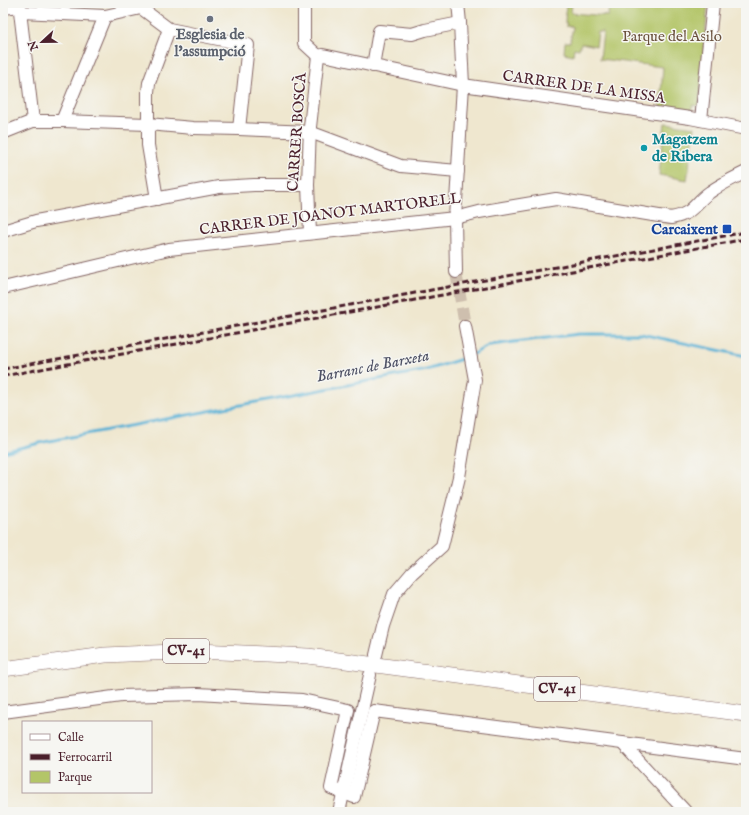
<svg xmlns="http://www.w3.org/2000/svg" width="749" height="815" viewBox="0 0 749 815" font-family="'IM FELL English',serif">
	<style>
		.green { fill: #b3c568; stroke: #7e724a }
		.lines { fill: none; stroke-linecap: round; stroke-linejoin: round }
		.stream { stroke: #57b1d5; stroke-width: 3 }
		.minor-tunnel { stroke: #cebfae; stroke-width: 12; stroke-dasharray: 12 6; stroke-linecap: butt }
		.minor-casing { stroke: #846564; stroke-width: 14 }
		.major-casing { stroke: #846564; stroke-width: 16 }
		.minor { stroke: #fff; stroke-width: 12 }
		.major { stroke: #fff; stroke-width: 15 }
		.rail { stroke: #4a1f2b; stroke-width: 3; stroke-dasharray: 6 3; stroke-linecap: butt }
		.worship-dot { fill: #6b7280; stroke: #f6f6f2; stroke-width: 1.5 }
		.culture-dot { fill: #0f9aa8; stroke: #f6f6f2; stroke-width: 1.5 }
		.transit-dot { fill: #1a4fb4; stroke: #f6f6f2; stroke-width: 1.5 }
		.labels { text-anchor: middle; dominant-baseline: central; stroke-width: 3; stroke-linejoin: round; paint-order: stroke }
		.shield { fill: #f6f6f2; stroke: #7e6067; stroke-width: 1 }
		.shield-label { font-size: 14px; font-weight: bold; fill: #4a1f2b }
		.worship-label { font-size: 15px; font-weight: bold; fill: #5b616d; stroke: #f6f6f2 }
		.park-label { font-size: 15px; fill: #6a513d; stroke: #f6f6f2 }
		.street-label { font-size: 15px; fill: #4a1f2b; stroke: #f6f6f2 }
		.culture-label { font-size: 15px; font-weight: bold; fill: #0d838f; stroke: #f6f6f2; text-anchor: start }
		.transit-label { font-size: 15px; font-weight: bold; fill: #164399; stroke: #f6f6f2; text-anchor: end }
		.water-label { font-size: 16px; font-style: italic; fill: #4f5266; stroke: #f6f6f2 }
	</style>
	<rect width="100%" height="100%" fill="#f6f6f2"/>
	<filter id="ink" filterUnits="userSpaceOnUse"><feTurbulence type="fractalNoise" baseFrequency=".025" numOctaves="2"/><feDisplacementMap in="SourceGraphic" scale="8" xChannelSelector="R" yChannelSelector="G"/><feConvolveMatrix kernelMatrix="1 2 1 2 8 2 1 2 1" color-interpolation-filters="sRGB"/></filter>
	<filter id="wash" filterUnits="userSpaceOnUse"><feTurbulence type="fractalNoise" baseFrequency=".012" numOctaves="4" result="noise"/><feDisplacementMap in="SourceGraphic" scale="16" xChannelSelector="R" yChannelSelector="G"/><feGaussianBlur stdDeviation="0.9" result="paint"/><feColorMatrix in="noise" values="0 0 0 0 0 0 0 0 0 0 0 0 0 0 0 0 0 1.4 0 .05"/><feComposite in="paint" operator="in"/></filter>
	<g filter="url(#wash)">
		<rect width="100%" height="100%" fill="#efe7cf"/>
		<!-- green -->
		<g class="green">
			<polygon points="566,3 572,3 571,13 608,16 609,3 708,3 699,106 692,105 692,112 660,108 663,67 600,59 603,32 598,32 596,46 581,43 579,49 574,48 573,55 564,53 565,42 570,42 573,27 566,26 567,23 565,23"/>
			<polygon points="665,123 695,127 687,180 659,175"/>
		</g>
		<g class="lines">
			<!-- stream -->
			<g class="stream">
				<polyline points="473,354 490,345 579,334 641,334 746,356"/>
				<polyline points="3,452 44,442 427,370 468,357"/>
			</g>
		</g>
	</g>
	<g filter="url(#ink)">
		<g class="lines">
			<!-- minor-tunnel -->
			<polyline class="minor-tunnel" points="456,272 465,326"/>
			<defs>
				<g id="minor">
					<polyline points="19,3 33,121"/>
					<polyline points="304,3 304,43 318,56"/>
					<polyline points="3,8 20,6"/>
					<polyline points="21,12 105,16 141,8 169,29 248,45 239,129"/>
					<polyline points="318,56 323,55 463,85 690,118 746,129"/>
					<polyline points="373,66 379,31 412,34 425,30 460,23"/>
					<polyline points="701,120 713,3"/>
					<polyline points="62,121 105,16"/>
					<polyline points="3,133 33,121 62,121 148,124 193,128 239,129 310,132 401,166 458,171"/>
					<polyline points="157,199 148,145 148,92 149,83 169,29"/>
					<polyline points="3,231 36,221 219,187 254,185 308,185"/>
					<polyline points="310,233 308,185 310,127 318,56"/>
					<polyline points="456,272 455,218 463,85 460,23 458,3"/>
					<path d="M3,288l166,-39 286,-31 24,-6 77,-13 115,19c23,-4 23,-15 39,-26 11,-8 24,-14 36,-20"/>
					<polyline points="376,655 383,626 394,594 412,573 442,546 459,477 475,380 465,326"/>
					<polyline points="3,712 121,696 198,694 302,700 348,710 331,788 354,797 374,711 746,759"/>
					<polyline points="622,743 686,812"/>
					<polyline points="339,812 370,675"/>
				</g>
				<polyline id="major" points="3,669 105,655 198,651 308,656 746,714"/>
			</defs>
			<!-- minor casing -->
			<use href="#minor" class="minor-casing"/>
			<!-- major casing -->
			<use href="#major" class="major-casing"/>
			<!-- minor -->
			<use href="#minor" class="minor"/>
			<!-- major -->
			<use href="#major" class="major"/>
			<!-- rail -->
			<g class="rail">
				<polyline points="3,369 746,232"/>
				<polyline points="3,376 746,239"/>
			</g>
		</g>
	</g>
	<!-- markers -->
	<circle class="worship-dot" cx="210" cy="19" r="4"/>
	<circle class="culture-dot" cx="644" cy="148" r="4"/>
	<rect class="transit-dot" x="722" y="224" width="10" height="10" rx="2"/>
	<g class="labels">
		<!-- shield labels -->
		<g class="shield">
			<rect x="163" y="639" width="46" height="24" rx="3"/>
			<rect x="534" y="677" width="46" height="24" rx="3"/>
		</g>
		<g class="shield-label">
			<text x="186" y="651">CV-41</text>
			<text x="557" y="689">CV-41</text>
		</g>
		<!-- worship labels -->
		<g class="worship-label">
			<text x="210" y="34">Esglesia de<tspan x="210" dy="17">l'assumpció</tspan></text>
		</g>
		<!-- park labels -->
		<g class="park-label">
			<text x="672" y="36">Parque del Asilo</text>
		</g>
		<!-- street labels -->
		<g class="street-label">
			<text transform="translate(584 87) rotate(8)">CARRER DE LA MISSA</text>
			<text transform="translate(297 132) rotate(-86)">CARRER BOSCÀ</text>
			<text transform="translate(330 214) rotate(-7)">CARRER DE JOANOT MARTORELL</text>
		</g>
		<!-- culture labels -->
		<g class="culture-label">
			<text x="652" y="139">Magatzem<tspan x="652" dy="17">de Ribera</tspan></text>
		</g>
		<!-- transit labels -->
		<g class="transit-label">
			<text x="718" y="229">Carcaixent</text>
		</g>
		<!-- water labels -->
		<g class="water-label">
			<text transform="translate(373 367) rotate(-11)">Barranc de Barxeta</text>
		</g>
	</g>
	<!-- margin -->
	<rect width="749" height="815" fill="none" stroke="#f6f6f2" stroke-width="16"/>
	<!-- legend -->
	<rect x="22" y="721" width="130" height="72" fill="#f6f6f2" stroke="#b1a0a2"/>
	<rect x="30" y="734" width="20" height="6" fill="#ffffff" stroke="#b1a0a2"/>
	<text x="58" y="741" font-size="12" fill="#4a1f2b">Calle</text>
	<rect x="30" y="754" width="20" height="6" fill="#4a1f2b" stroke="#b1a0a2"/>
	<text x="58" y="761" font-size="12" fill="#4a1f2b">Ferrocarril</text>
	<rect x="30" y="771" width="20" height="12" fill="#b3c568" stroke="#b1a0a2"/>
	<text x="58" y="781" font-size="12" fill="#4a1f2b">Parque</text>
	<!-- north arrow -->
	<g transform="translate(42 42) rotate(248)" stroke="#f6f6f2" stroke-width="3" paint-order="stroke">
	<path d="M0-3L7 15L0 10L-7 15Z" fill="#4a1f2b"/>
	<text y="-6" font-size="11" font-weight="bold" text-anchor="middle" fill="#4a1f2b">N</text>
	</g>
</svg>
